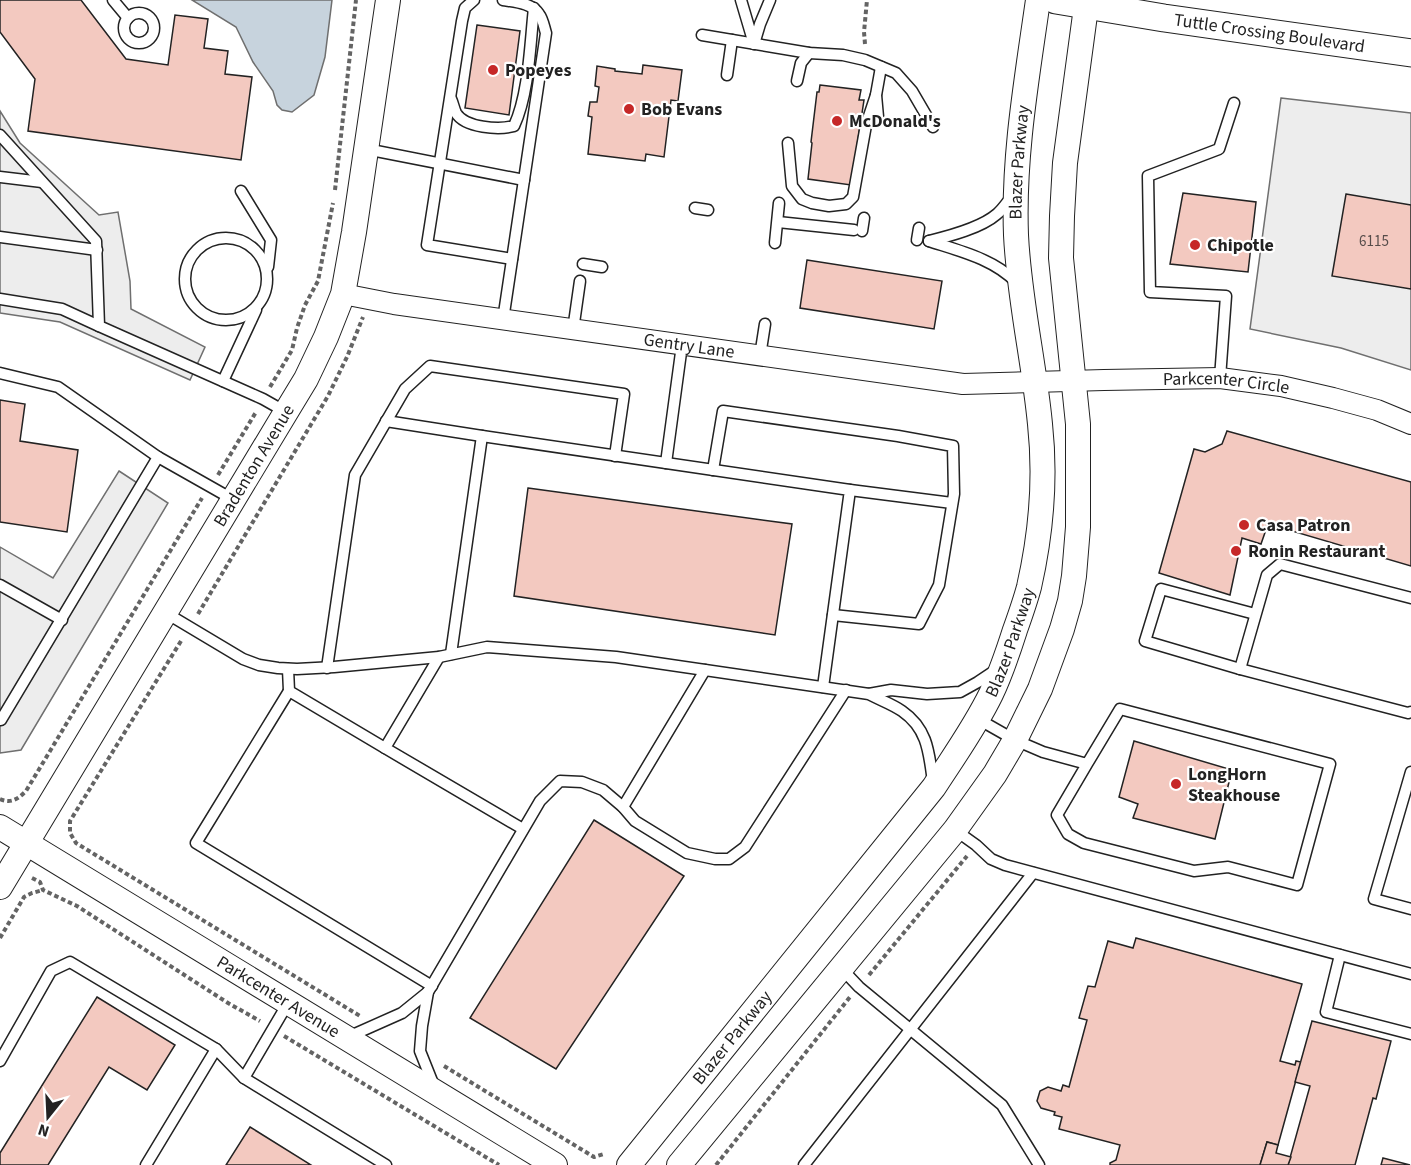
<svg xmlns="http://www.w3.org/2000/svg" width="1411" height="1165" viewBox="0 0 1411 1165" font-family="'Source Sans 3',sans-serif">
	<style>
		.parking { fill: #ededed; stroke: #6f6f6f; stroke-width: 1.5 }
		.water { fill: #c7d3dd; stroke: #6f6f6f; stroke-width: 1.5 }
		.building { fill: #f3c9c0; stroke: #222; stroke-width: 1.5 }
		.lines { fill: none; stroke-linecap: round; stroke-linejoin: round }
		.service-casing { stroke: #222; stroke-width: 13 }
		.minor-casing { stroke: #222; stroke-width: 22 }
		.tertiary-casing { stroke: #222; stroke-width: 26 }
		.secondary-casing { stroke: #222; stroke-width: 29 }
		.path { stroke: #646464; stroke-width: 4; stroke-dasharray: 4.5 3; stroke-linecap: butt }
		.service { stroke: #fff; stroke-width: 10 }
		.minor { stroke: #fff; stroke-width: 20 }
		.tertiary { stroke: #fff; stroke-width: 24 }
		.secondary { stroke: #fff; stroke-width: 27 }
		.poi-dot { fill: #c62828; stroke: #fff; stroke-width: 2 }
		.labels { text-anchor: middle; dominant-baseline: central; stroke-width: 4.5; stroke-linejoin: round; paint-order: stroke }
		.number-label { font-size: 15px; fill: #564c4a }
		.street-label { font-size: 18px; fill: #222; stroke: #fff }
		.poi-label { font-size: 18px; font-weight: bold; fill: #222; stroke: #fff; text-anchor: start }
	</style>
	<rect width="100%" height="100%" fill="#fff"/>
	<!-- parking -->
	<g class="parking">
		<polygon points="1281,98 1411,113 1411,370 1341,348 1250,329"/>
		<polygon points="0,111 20,143 99,215 118,212 130,281 131,309 205,347 190,380 60,322 0,313"/>
		<polygon points="119,471 168,503 21,750 0,753 0,547 53,578"/>
	</g>
	<!-- water -->
	<polygon class="water" points="192,0 332,0 325,57 314,95 292,112 282,110 277,105 273,91 253,62 236,27"/>
	<!-- building -->
	<g class="building">
		<polygon points="0,0 81,0 126,59 168,65 175,15 208,19 204,48 228,51 225,74 252,77 241,160 28,131 35,79 0,32"/>
		<polygon points="477,25 520,31 509,115 465,108"/>
		<polygon points="643,65 682,70 678,101 671,100 664,157 646,154 645,161 588,154 592,117 588,116 590,102 597,102 599,87 595,86 597,66 615,69 615,71 642,74"/>
		<polygon points="820,85 861,90 859,100 864,100 851,185 808,179 812,143 811,142 817,92 819,92"/>
		<polygon points="1183,193 1256,202 1248,272 1170,264"/>
		<polygon points="1346,194 1411,205 1411,289 1332,276"/>
		<polygon points="807,260 942,281 934,329 800,308"/>
		<polygon points="0,400 25,404 20,441 78,450 67,532 0,522"/>
		<polygon points="1227,431 1411,482 1411,566 1268,524 1261,544 1242,538 1230,595 1159,573 1194,449 1205,452 1222,444"/>
		<polygon points="528,488 792,524 775,635 514,596"/>
		<polygon points="1134,741 1232,770 1215,839 1133,818 1138,804 1119,797"/>
		<polygon points="594,820 684,876 556,1069 470,1018"/>
		<polygon points="1136,938 1302,984 1280,1061 1295,1065 1296,1061 1301,1062 1278,1145 1267,1142 1260,1165 1110,1165 1110,1163 1116,1160 1120,1145 1059,1129 1062,1117 1054,1115 1055,1112 1041,1108 1037,1101 1040,1091 1048,1087 1061,1091 1063,1085 1069,1087 1087,1020 1079,1018 1088,986 1095,987 1108,941 1133,948"/>
		<polygon points="97,997 175,1045 147,1090 109,1067 48,1165 0,1165 0,1153"/>
		<polygon points="1312,1021 1391,1041 1376,1099 1373,1098 1355,1165 1288,1165 1310,1086 1295,1082"/>
		<polygon points="250,1127 311,1165 226,1165"/>
		<polygon points="1267,1142 1278,1145 1276,1153 1291,1157 1288,1165 1260,1165"/>
		<polygon points="1383,1158 1410,1165 1381,1165"/>
	</g>
	<g class="lines">
		<defs>
			<g id="service">
				<polyline points="113,0 128,18"/>
				<polyline points="474,0 465,8 462,21 427,245 512,259"/>
				<path d="M503,0c12,2 29,3 36,14 4,5 5,13 7,19l-43,287"/>
				<polyline points="741,0 754,44 760,24 770,0"/>
				<circle cx="139" cy="28" r="15"/>
				<polyline points="702,35 809,53 843,55 865,60 896,73 912,91 933,127"/>
				<polyline points="727,75 732,40"/>
				<polyline points="797,81 801,63 809,53"/>
				<path d="M451,99c2,4 3,10 5,14 9,15 43,17 58,13 15,-32 16,-82 20,-118"/>
				<polyline points="878,117 876,95 881,67"/>
				<polyline points="0,135 96,241 99,326 263,399 286,412"/>
				<polyline points="788,143 792,186 802,199 812,203 829,206 846,204 853,197 866,125 876,95"/>
				<polyline points="366,149 524,180"/>
				<polyline points="0,177 42,182"/>
				<polyline points="241,191 271,240 268,267"/>
				<polyline points="695,208 708,210"/>
				<polyline points="778,222 854,230"/>
				<polyline points="862,231 864,218"/>
				<polyline points="0,237 97,250"/>
				<circle cx="226" cy="279" r="41"/>
				<polyline points="917,240 919,228"/>
				<path d="M929,241c31,10 65,18 88,42"/>
				<path d="M929,241c21,-5 52,-13 68,-27 6,-5 11,-13 16,-19"/>
				<polyline points="775,243 779,203"/>
				<polyline points="583,264 602,267"/>
				<polyline points="0,299 62,309 99,326"/>
				<polyline points="573,330 580,281"/>
				<polyline points="760,356 765,324"/>
				<polyline points="0,373 58,387 158,457 234,500"/>
				<polyline points="1220,378 1226,296 1150,292 1148,176 1219,149 1234,103"/>
				<polyline points="223,381 256,310"/>
				<polyline points="386,421 482,436"/>
				<polyline points="666,463 682,345"/>
				<polyline points="713,470 723,411 898,436 953,446 954,494 939,585 919,624 833,615"/>
				<polyline points="850,490 952,503"/>
				<polyline points="0,585 62,620"/>
				<path d="M166,613l77,46 16,6 19,3 19,1 37,-2 105,-10 48,-10 129,10 253,37c11,6 23,10 33,17 26,18 27,42 31,71"/>
				<polyline points="1255,614 1161,589 1145,641 1240,669 1408,713 1411,712"/>
				<polyline points="451,654 482,436 850,490 823,687"/>
				<polyline points="439,657 385,748 523,829"/>
				<polyline points="327,668 355,475 405,389 430,366 624,394 615,456"/>
				<polyline points="288,669 289,691 385,748"/>
				<polyline points="1240,669 1267,575 1280,564 1411,598"/>
				<polyline points="289,691 196,843 432,986"/>
				<polyline points="869,694 891,690 927,694 960,692 978,682 996,670"/>
				<polyline points="0,719 1,720 158,457"/>
				<polyline points="978,719 1015,740 1043,752 1087,764 1120,709 1330,764 1297,885 1228,867 1194,871 1084,843 1068,834 1057,815 1087,764"/>
				<polyline points="1411,772 1374,899 1411,909"/>
				<polyline points="623,807 705,670"/>
				<polyline points="955,830 976,845 991,859 1005,865 1411,974"/>
				<polyline points="1340,955 1326,1012 1411,1034"/>
				<polyline points="841,968 859,987 1002,1105 1039,1165"/>
				<polyline points="288,1003 244,1078 386,1165"/>
				<polyline points="348,1037 402,1013 428,992"/>
				<polyline points="0,1061 51,971 70,962 216,1049 244,1078"/>
				<polyline points="434,1086 420,1051 422,1026 428,992 540,801 560,781 582,782 603,790 623,807 635,821 687,853 715,859 729,859 745,847 846,690"/>
				<polyline points="146,1165 216,1049"/>
				<polyline points="804,1165 1033,873"/>
			</g>
			<g id="minor">
				<path id="s1" d="M343,294l51,10 569,80 141,-4 116,-2 61,8 52,12 44,12 34,14"/>
			</g>
			<g id="tertiary">
				<path id="s2" d="M0,827l555,338"/>
				<path id="s3" d="M0,887l286,-475 20,-33 20,-42 17,-43 11,-62 34,-232"/>
				<path id="s4" d="M629,1165l305,-378c20,-31 41,-60 57,-93 10,-21 17,-42 24,-64 5,-14 10,-28 14,-43 12,-53 17,-108 11,-163 -6,-63 -21,-125 -24,-189 -3,-79 11,-157 22,-235"/>
				<polyline points="679,1165 955,830 995,774 1015,740 1040,689 1062,629 1070,601 1074,576 1078,527 1078,424 1061,258 1062,216 1065,163 1087,0"/>
			</g>
			<g id="secondary">
				<path id="s5" d="M1056,0l108,18 247,35"/>
			</g>
		</defs>
		<!-- service casing -->
		<use href="#service" class="service-casing"/>
		<!-- minor casing -->
		<use href="#minor" class="minor-casing"/>
		<!-- tertiary casing -->
		<use href="#tertiary" class="tertiary-casing"/>
		<!-- secondary casing -->
		<use href="#secondary" class="secondary-casing"/>
		<!-- path -->
		<g class="path">
			<polyline points="865,44 864,32 867,0"/>
			<polyline points="335,190 356,0"/>
			<polyline points="270,387 292,350 297,328 305,305 318,281 333,203"/>
			<polyline points="218,475 256,412"/>
			<polyline points="198,614 328,396 347,357 363,317"/>
			<polyline points="181,641 70,821 70,833 76,843 360,1016"/>
			<path d="M0,799c11,5 18,0 26,-8l176,-293"/>
			<polyline points="32,878 40,882 43,890 77,906 228,1003 260,1021"/>
			<polyline points="0,938 24,897 32,893 43,890"/>
			<polyline points="869,975 967,856"/>
			<polyline points="284,1036 499,1165"/>
			<polyline points="444,1066 594,1157 604,1154"/>
			<polyline points="716,1165 850,997"/>
		</g>
		<!-- service -->
		<use href="#service" class="service"/>
		<!-- minor -->
		<use href="#minor" class="minor"/>
		<!-- tertiary -->
		<use href="#tertiary" class="tertiary"/>
		<!-- secondary -->
		<use href="#secondary" class="secondary"/>
	</g>
	<!-- markers -->
	<g class="poi-dot">
		<circle cx="493" cy="70" r="6"/>
		<circle cx="629" cy="109" r="6"/>
		<circle cx="837" cy="121" r="6"/>
		<circle cx="1195" cy="245" r="6"/>
		<circle cx="1244" cy="525" r="6"/>
		<circle cx="1236" cy="551" r="6"/>
		<circle cx="1176" cy="784" r="6"/>
	</g>
	<g class="labels">
		<!-- number labels -->
		<g class="number-label">
			<text x="1374" y="241">6115</text>
		</g>
		<!-- street labels -->
		<g class="street-label">
			<text stroke="none"><textPath href="#s5" startOffset="216">Tuttle Crossing Boulevard</textPath></text>
			<text stroke="none"><textPath href="#s4" startOffset="1136">Blazer Parkway</textPath></text>
			<text stroke="none"><textPath href="#s1" startOffset="350">Gentry Lane</textPath></text>
			<text stroke="none"><textPath href="#s1" startOffset="890">Parkcenter Circle</textPath></text>
			<text stroke="none"><textPath href="#s3" startOffset="492">Bradenton Avenue</textPath></text>
			<text stroke="none"><textPath href="#s4" startOffset="650">Blazer Parkway</textPath></text>
			<text stroke="none"><textPath href="#s2" startOffset="326">Parkcenter Avenue</textPath></text>
			<text stroke="none"><textPath href="#s4" startOffset="164">Blazer Parkway</textPath></text>
		</g>
		<!-- poi labels -->
		<g class="poi-label">
			<text x="505" y="70">Popeyes</text>
			<text x="641" y="109">Bob Evans</text>
			<text x="849" y="121">McDonald's</text>
			<text x="1207" y="245">Chipotle</text>
			<text x="1256" y="525">Casa Patron</text>
			<text x="1248" y="551">Ronin Restaurant</text>
			<text x="1188" y="774">LongHorn<tspan x="1188" dy="21">Steakhouse</tspan></text>
		</g>
	</g>
	<!-- north arrow -->
	<g transform="translate(48 1117) rotate(198)" stroke="#ffffff" stroke-width="4.5" paint-order="stroke">
	<path d="M0-4.5L10 22L0 15L-10 22Z" fill="#222222"/>
	<text y="-9" font-size="16" font-weight="bold" text-anchor="middle" fill="#222222">N</text>
	</g>
</svg>
